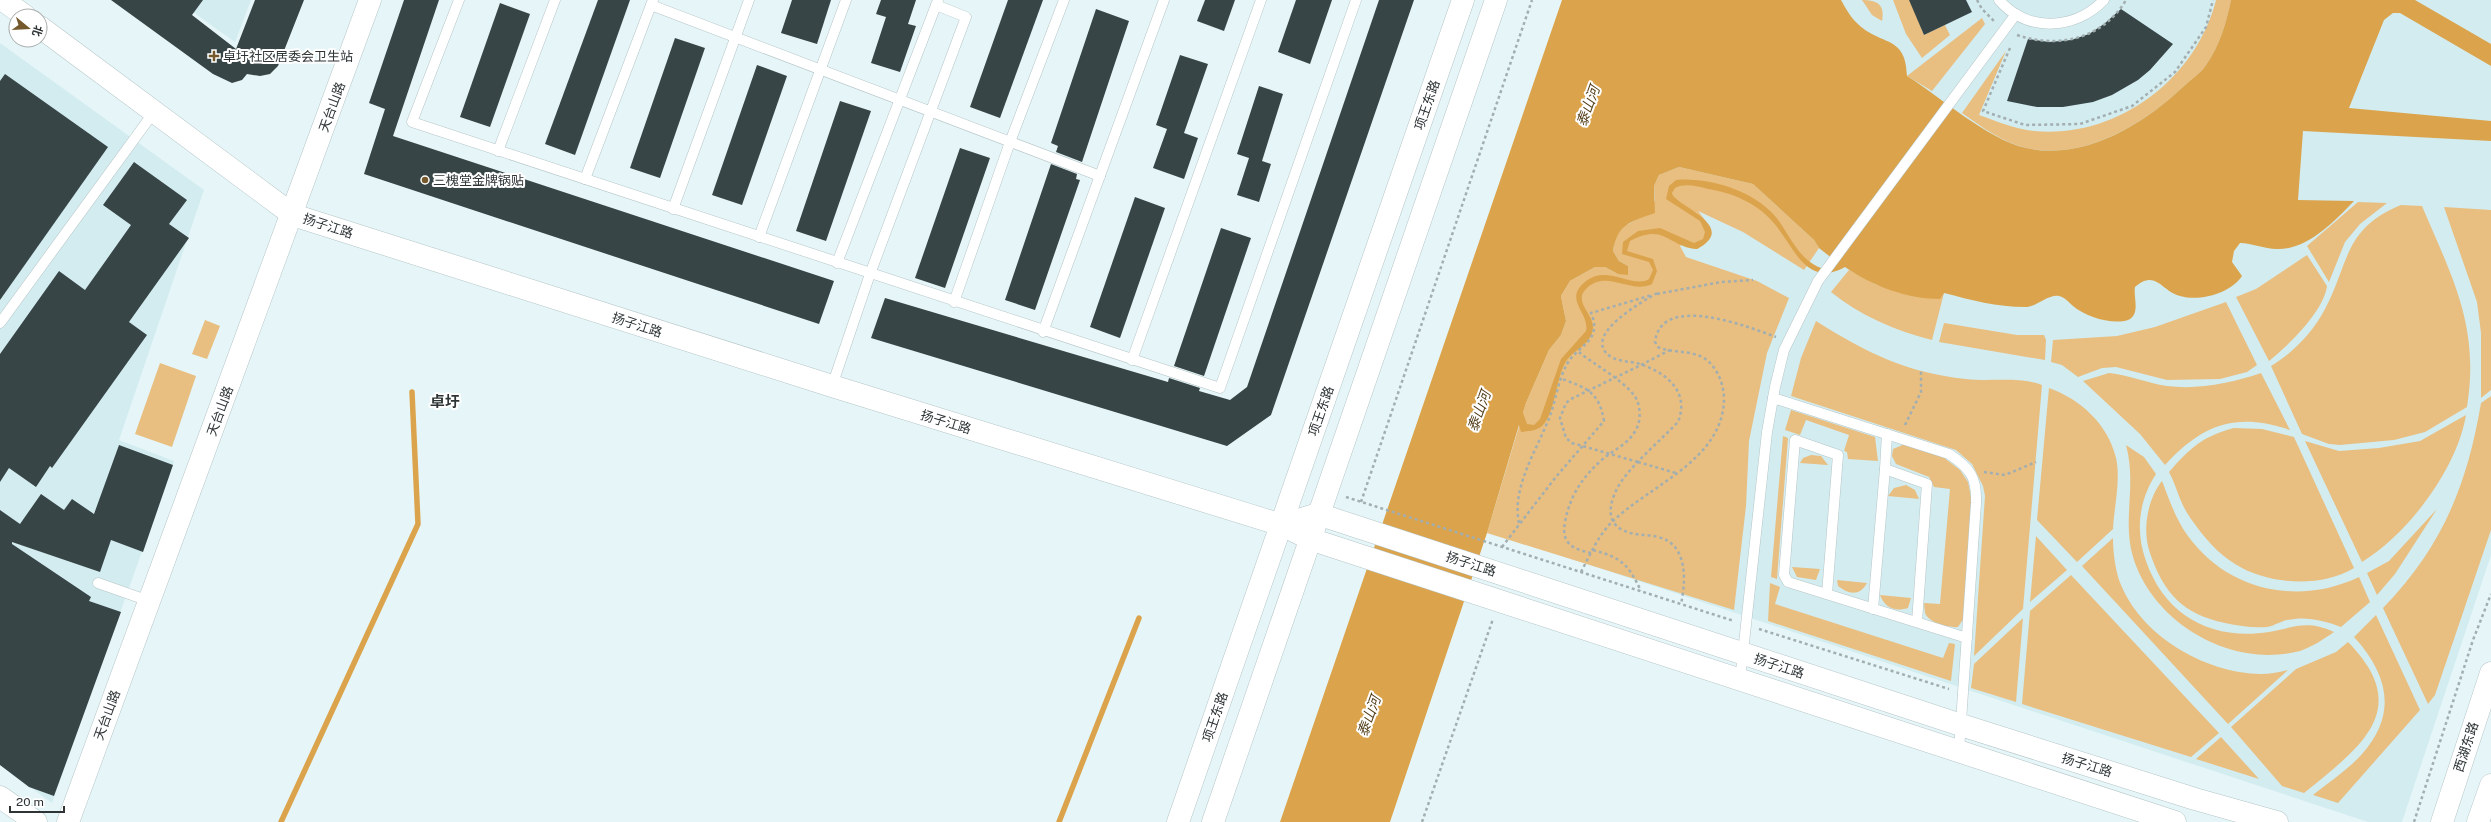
<svg xmlns="http://www.w3.org/2000/svg" width="2491" height="822" viewBox="0 0 2491 822" font-family="'Public Sans','Noto Sans SC',sans-serif">
	<style>
		.built { fill: #d3ecf0 }
		.green { fill: #e8bf81 }
		.water { fill: #dba44c; fill-rule: evenodd }
		.lines { fill: none; stroke-linecap: round; stroke-linejoin: round }
		.stream { stroke: #dba44c; stroke-width: 5.5 }
		.building { fill: #384547 }
		.lane-casing { stroke: #b5c5c7; stroke-width: 11 }
		.secondary-casing { stroke: #b5c5c7; stroke-width: 23 }
		.primary-casing { stroke: #b5c5c7; stroke-width: 23 }
		.path { stroke: #a2aeb0; stroke-width: 2.5; stroke-dasharray: 3 3; stroke-linecap: butt }
		.lane { stroke: #fff; stroke-width: 10 }
		.secondary { stroke: #fff; stroke-width: 22 }
		.primary { stroke: #fff; stroke-width: 22 }
		.path-bridge { stroke: #a2aeb0; stroke-width: 2.5; stroke-dasharray: 3 3; stroke-linecap: butt }
		.poi-dot { fill: #75592c; stroke: #fff; stroke-width: 1.5 }
		.labels { text-anchor: middle; dominant-baseline: central; stroke-width: 4; stroke-linejoin: round; paint-order: stroke }
		.poi-label { font-size: 13px; fill: #2e3435; stroke: #fff; text-anchor: start }
		.street-label { font-size: 13px; fill: #2e3435; stroke: #fff }
		.water-label { font-size: 14px; font-style: italic; fill: #523c17; stroke: #fff }
		.quarter-label { font-size: 15px; font-weight: bold; fill: #2e3435; stroke: #fff }
	</style>
	<rect width="100%" height="100%" fill="#e6f6f8"/>
	<!-- built -->
	<g class="built">
		<polygon points="176,0 251,0 235,42"/>
		<polygon points="1677,0 2491,0 2491,555 2402,822 2368,822 1487,531"/>
		<polygon points="0,43 204,190 119,440 174,461 173,465 52,803 0,765"/>
	</g>
	<!-- green -->
	<g class="green">
		<path d="M1862,0c15,0 23,4 20,21l-10,-6z"/>
		<polygon points="1893,0 1910,0 1924,35 1945,25 1950,35 1922,58 1906,34"/>
		<path d="M2216,0h15c-5,23 -11,45 -25,65 -5,8 -15,14 -22,21 -40,38 -100,75 -158,62 -24,-6 -44,-21 -64,-35l44,-62 -27,64c17,6 36,14 55,16 83,8 162,-52 182,-131z"/>
		<polygon points="1982,18 1985,24 1932,91 1907,76"/>
		<path d="M1679,167l74,17 61,56 5,8 -15,22 -61,-38 -45,-21c12,15 21,27 -1,38l-15,-5 -2,2 6,11 71,24 32,17 -22,55 -18,88 -3,65 -12,104 -247,-77 39,-130 23,-53 12,-15 5,-14 -5,-25 9,-15 25,-14h10l13,7 10,-8 -9,-5 -6,-10 2,-15 10,-10 14,-8 16,-17 -1,-15 5,-11z"/>
		<polygon points="2358,202 2387,203 2360,224 2345,242 2329,282 2307,246"/>
		<path d="M2401,205l21,1c30,71 58,120 45,201l-42,25 -31,8 -54,5 -11,-1 -27,-10 -31,-68c22,-13 42,-34 54,-57 25,-47 18,-80 76,-104z"/>
		<polygon points="2444,207 2491,210 2491,390 2481,398 2481,333 2477,302"/>
		<path d="M2307,255l20,31c-3,25 -39,60 -58,75l-33,-64 20,-8z"/>
		<path d="M1849,270l28,15 67,8 -12,47c-36,-9 -73,-25 -101,-48z"/>
		<polygon points="2226,302 2257,365 2247,372 2220,379 2167,380 2116,367 2102,368 2078,377 2062,365 2051,362 2053,340 2117,336 2155,327"/>
		<polygon points="205,320 220,326 207,359 192,354"/>
		<path d="M1816,321c49,31 91,52 150,58 25,3 52,-3 76,6l-19,224 -49,47 11,-160 -2,-10 -11,-22 -16,-14 -165,-54 10,-38z"/>
		<polygon points="1944,323 2017,335 2044,335 2046,340 2045,360 1939,342"/>
		<polygon points="160,363 196,376 172,447 135,434"/>
		<path d="M2109,373c20,2 38,10 58,13 31,4 65,-3 94,-13l29,57c-54,-18 -87,-6 -125,35l-25,-31 -57,-53z"/>
		<path d="M2049,388c31,11 59,36 67,70 5,22 -2,49 -3,71l-36,33 -40,-42z"/>
		<path d="M2491,396v134l-56,165 -7,9 -45,-96c59,-61 84,-122 98,-205z"/>
		<polygon points="1791,410 1875,437 1878,461 1848,459 1847,452 1844,451 1849,435 1806,420 1800,435 1785,430"/>
		<path d="M2466,415c-9,54 -58,119 -104,147l-57,-121 34,10 40,-3 41,-7z"/>
		<path d="M2234,428l28,1 32,8 60,131c-33,20 -86,17 -119,-4 -18,-11 -32,-28 -44,-45 -11,-15 -14,-32 -22,-47 21,-24 34,-36 65,-44z"/>
		<polygon points="1783,436 1788,438 1777,579 1771,577"/>
		<path d="M1905,444l38,13 17,13 8,12 4,20 -8,116 -6,9c-10,1 -29,-4 -33,-14l-1,-10 16,1 10,-115 -16,-2 -5,-10 -33,-13 -4,-8 1,-7z"/>
		<path d="M2126,445l18,12 12,17c-17,26 -21,57 -10,87 19,55 66,80 123,71 27,-5 38,-12 65,0 -10,7 -22,15 -34,19 -69,18 -147,-28 -167,-94 -11,-37 4,-72 -7,-112z"/>
		<polygon points="1811,455 1821,456 1828,465 1800,463 1803,458"/>
		<path d="M2162,481c7,18 14,39 26,55 40,55 110,70 171,41l11,25 -29,25c-18,-7 -35,-11 -54,-7 -6,1 -13,6 -20,7 -14,1 -28,-1 -42,-4 -42,-9 -61,-29 -75,-70 -8,-22 -3,-53 12,-72z"/>
		<polygon points="1906,485 1915,490 1919,499 1888,496 1894,488"/>
		<polygon points="2437,509 2395,574 2377,595 2367,573 2389,561"/>
		<polygon points="2036,536 2067,570 2030,602"/>
		<path d="M2113,538c0,14 2,29 6,42 20,55 85,93 142,94 9,0 19,-2 27,-4l-60,54 -146,-158z"/>
		<polygon points="1792,567 1820,569 1816,580 1797,577"/>
		<polygon points="2071,575 2219,733 2191,757 2022,704 2030,611"/>
		<path d="M1837,580l30,3c-7,13 -18,12 -29,3z"/>
		<polygon points="1770,583 1780,587 1775,604 1943,658 1949,643 1955,644 1951,681 1768,621"/>
		<path d="M1880,595l31,3 -3,10c-13,4 -23,0 -28,-13z"/>
		<path d="M2376,615l44,95 -82,93 -25,-8c16,-13 36,-26 49,-41 36,-40 26,-80 -8,-117z"/>
		<polygon points="2023,618 2016,702 1971,688 1974,664"/>
		<path d="M2348,642c67,68 11,106 -44,151l-22,-7 -51,-59 65,-58 40,-17z"/>
		<polygon points="2221,737 2259,779 2196,759"/>
	</g>
	<!-- water -->
	<path class="water" d="M1562,0h279c5,9 10,18 18,25 23,21 47,10 48,51 35,22 80,63 119,72 59,13 118,-24 158,-62 7,-7 17,-13 22,-21 14,-20 20,-42 25,-65h184l76,44v22l-91,-53h-7l-9,7 -35,88 142,13v20l-188,-10 -5,69 56,1c-20,21 -47,49 -77,48 -13,0 -25,-6 -37,-6l-6,8 -2,11 10,14c-11,17 -42,26 -62,20 -19,-5 -24,-27 -45,-9 -2,9 6,28 -7,33 -16,5 -42,-3 -55,-14 -5,-4 -7,-8 -14,-10 -11,-2 -22,11 -34,11 -28,0 -54,-7 -81,-14l-4,6c-32,0 -68,-13 -95,-32 -40,22 -51,-22 -73,-46 -17,-19 -40,-28 -64,-32 -11,-3 -24,-6 -33,-1l-3,5c1,12 69,33 25,56 -29,-2 -32,-27 -67,-8l-3,10 26,8 4,12 -5,13c-21,11 -46,-16 -66,5 -13,13 8,25 7,39 -2,18 -21,22 -28,35 -9,16 -10,51 -23,63 -6,5 -14,5 -21,6l-2,-7 -32,108 -97,289h-110zM1679,167l74,17 61,56 5,8 19,15 -14,6c-23,-7 -32,-29 -45,-48 -21,-29 -68,-44 -103,-41l-7,6 -3,13 34,22 5,11 -2,7 -9,4 -34,-15 -22,3 -15,11 -1,12 27,8 4,8 -4,9c-17,10 -41,-15 -63,2 -24,19 4,31 0,50l-25,28 -21,60 -6,6 -7,-1 -4,-11 3,-10 23,-53 12,-15 5,-14 -5,-25 9,-15 25,-14h10l13,7 10,1v-9l-9,-5 -6,-10c4,-27 19,-30 42,-38l-1,-27 5,-11z"/>
	<g class="lines">
		<!-- stream -->
		<g class="stream">
			<polyline points="281,822 418,524 412,392"/>
			<polyline points="1059,822 1139,618"/>
		</g>
	</g>
	<!-- building -->
	<g class="building">
		<polygon points="111,0 203,0 192,15 236,49 255,0 304,0 278,66 270,74 260,76 247,74 242,80 232,83 213,74"/>
		<polygon points="404,0 439,0 393,136 834,281 819,324 364,174 385,109 369,103"/>
		<polygon points="598,0 630,0 575,155 545,144"/>
		<polygon points="792,0 831,0 817,44 781,33"/>
		<polygon points="881,0 916,0 908,24 916,26 900,72 871,63 886,17 876,14"/>
		<polygon points="1008,0 1043,0 1000,118 970,107"/>
		<polygon points="1205,0 1235,0 1224,31 1197,21"/>
		<polygon points="1296,0 1332,0 1310,64 1278,52"/>
		<polygon points="1379,0 1414,0 1271,415 1227,446 871,338 885,298 1168,382 1169,378 1200,388 1199,391 1230,400 1247,387"/>
		<polygon points="1909,0 1966,0 1972,12 1924,35"/>
		<polygon points="500,3 530,14 490,127 460,117"/>
		<polygon points="1096,9 1129,21 1082,162 1056,152 1058,146 1051,143"/>
		<polygon points="2121,9 2173,44 2150,70 2138,80 2112,95 2093,102 2063,107 2037,107 2007,101 2028,39 2049,42 2071,40 2089,34 2104,24"/>
		<polygon points="675,38 705,48 660,178 630,168"/>
		<polygon points="1180,55 1208,64 1184,133 1198,138 1184,179 1153,168 1167,129 1156,125"/>
		<polygon points="757,65 787,76 742,205 712,195"/>
		<polygon points="5,74 108,147 0,300 0,81"/>
		<polygon points="1259,86 1283,94 1262,161 1271,164 1259,202 1237,195 1249,158 1237,154"/>
		<polygon points="840,101 871,111 826,241 796,231"/>
		<polygon points="960,148 990,158 945,288 915,278"/>
		<polygon points="134,162 187,200 169,224 189,238 129,322 147,335 52,468 50,466 36,487 9,468 0,482 0,354 59,271 85,290 131,225 103,205"/>
		<polygon points="1051,164 1077,174 1076,179 1080,180 1035,310 1005,300"/>
		<polygon points="1135,197 1165,208 1120,338 1090,327"/>
		<polygon points="1221,228 1251,238 1204,376 1174,366"/>
		<polygon points="119,445 173,465 143,552 111,540 100,572 12,542 12,544 91,597 89,601 121,612 54,796 29,787 0,765 0,510 20,524 41,494 64,510 72,499 94,514"/>
	</g>
	<g class="lines">
		<defs>
			<g id="lane">
				<polyline points="459,0 412,122 1220,388 1356,0"/>
				<polyline points="653,0 651,5 1100,176"/>
				<path d="M1999,0c29,33 76,30 105,0"/>
				<polyline points="498,151 555,0"/>
				<polyline points="585,179 651,5"/>
				<polyline points="673,209 749,0"/>
				<polyline points="759,237 846,0"/>
				<polyline points="837,263 938,0"/>
				<polyline points="954,302 1010,142 1064,0"/>
				<polyline points="0,323 154,112"/>
				<polyline points="1043,332 1164,0"/>
				<polyline points="1132,360 1261,0"/>
				<polyline points="832,386 870,274 966,17 936,5"/>
				<path d="M1773,398l176,56c21,14 28,23 27,49l-17,248"/>
				<polyline points="1885,469 1887,434"/>
				<polyline points="98,583 149,601"/>
				<polyline points="1827,594 1838,455 1795,440 1784,575 1788,582 1967,638"/>
				<polyline points="1873,609 1885,469 1927,484 1917,622"/>
				<polyline points="1740,680 1767,432 1775,387 1784,350 1818,281 2016,14"/>
			</g>
			<g id="secondary">
				<polyline points="3,0 25,16"/>
				<polyline points="40,27 293,215 832,386 1282,525 1310,539 2175,822"/>
				<polyline points="1282,525 1318,514 1961,725 2195,799 2277,822"/>
				<polyline points="0,797 36,822"/>
				<polyline points="68,822 370,0"/>
				<polyline points="2442,822 2491,673"/>
				<polyline points="2478,822 2491,785"/>
			</g>
			<g id="primary">
				<polyline points="1178,822 1463,0"/>
				<polyline points="1213,822 1496,0"/>
			</g>
		</defs>
		<!-- lane casing -->
		<use href="#lane" class="lane-casing"/>
		<!-- secondary casing -->
		<use href="#secondary" class="secondary-casing"/>
		<!-- primary casing -->
		<use href="#primary" class="primary-casing"/>
		<!-- path -->
		<g class="path">
			<polyline points="1977,0 1982,9 1994,21"/>
			<path d="M2017,35c41,14 86,4 109,-35"/>
			<polyline points="2010,48 1983,111 2025,125 2080,124 2132,106 2175,72 2206,27 2213,0"/>
			<path d="M1657,293c-13,8 -78,43 -46,64 9,5 19,4 29,7 27,9 50,28 38,58 -18,19 -39,36 -55,57 -11,15 -22,43 2,52 10,5 22,3 33,6 30,7 28,44 23,67"/>
			<polyline points="1657,294 1721,282 1753,280"/>
			<path d="M1579,352c15,13 54,33 59,51 3,10 2,22 -4,30 -7,11 -20,17 -30,25 -21,18 -34,37 -39,64 -4,21 7,27 26,31"/>
			<polyline points="1641,365 1670,350"/>
			<polyline points="1905,425 1921,392 1921,371"/>
			<polyline points="1638,462 1676,473"/>
			<polyline points="1984,472 2005,475 2036,462"/>
			<polyline points="1346,497 1734,621"/>
			<polyline points="1361,502 1532,0"/>
			<path d="M1519,523c-8,-37 20,-76 32,-110 5,-15 8,-35 16,-49 11,-19 36,-23 24,-51l61,-18"/>
			<path d="M1502,547l53,-69 49,-57c-5,-29 -17,-33 -42,-42"/>
			<path d="M1593,550c29,8 35,14 48,41"/>
			<path d="M1581,572c9,-17 17,-36 30,-49 38,-38 112,-62 113,-124 0,-14 -6,-29 -16,-38 -14,-12 -34,-7 -50,-14l-3,-5c6,-50 94,-15 121,-5"/>
			<polyline points="1759,629 1949,689"/>
			<polyline points="1422,822 1493,619"/>
			<polyline points="2414,822 2473,640 2491,594"/>
		</g>
		<!-- lane -->
		<use href="#lane" class="lane"/>
		<!-- secondary -->
		<use href="#secondary" class="secondary"/>
		<!-- primary -->
		<use href="#primary" class="primary"/>
		<!-- path-bridge -->
		<polyline class="path-bridge" points="1638,462 1572,443 1566,438 1560,418 1566,403 1571,399 1641,365"/>
	</g>
	<!-- markers -->
	<g class="poi-dot">
		<path d="M212 50h4v4h4v4h-4v4h-4v-4h-4v-4h4z"/>
		<circle cx="425" cy="180" r="4"/>
	</g>
	<g class="labels">
		<!-- poi labels -->
		<g class="poi-label">
			<text x="223" y="56">卓圩社区居委会卫生站</text>
			<text x="433" y="180">三槐堂金牌锅贴</text>
		</g>
		<!-- street labels -->
		<g class="street-label">
			<text transform="translate(1427 105) rotate(-71)">项王东路</text>
			<text transform="translate(332 107) rotate(-70)">天台山路</text>
			<text transform="translate(328 226) rotate(18)">扬子江路</text>
			<text transform="translate(637 325) rotate(18)">扬子江路</text>
			<text transform="translate(220 411) rotate(-70)">天台山路</text>
			<text transform="translate(1321 411) rotate(-71)">项王东路</text>
			<text transform="translate(946 422) rotate(17)">扬子江路</text>
			<text transform="translate(1471 564) rotate(18)">扬子江路</text>
			<text transform="translate(1779 666) rotate(18)">扬子江路</text>
			<text transform="translate(107 715) rotate(-70)">天台山路</text>
			<text transform="translate(1215 717) rotate(-71)">项王东路</text>
			<text transform="translate(2466 747) rotate(-72)">西湖东路</text>
			<text transform="translate(2087 765) rotate(17)">扬子江路</text>
		</g>
		<!-- water labels -->
		<g class="water-label">
			<text transform="translate(1588 106) rotate(-70)">泰山河</text>
			<text transform="translate(1479 411) rotate(-70)">泰山河</text>
			<text transform="translate(1369 716) rotate(-70)">泰山河</text>
		</g>
		<!-- quarter labels -->
		<g class="quarter-label">
			<text x="445" y="401">卓圩</text>
		</g>
	</g>
	<!-- north arrow -->
	<g transform="translate(28 28) rotate(108)"><circle r="19" fill="#ffffff" stroke="#abaeae"/>
	<path d="M0-3L7 15L0 10L-7 15Z" fill="#75592c"/>
	<text y="-6" font-size="11" font-weight="bold" text-anchor="middle" fill="#2e3435">北</text>
	</g>
	<!-- scale -->
	<path d="M10 806v6h54v-6" fill="none" stroke="#2e3435" stroke-width="2"/>
	<text x="16" y="806" font-size="12" fill="#2e3435" stroke="#ffffff" stroke-width="3" paint-order="stroke">20 m</text>
</svg>
